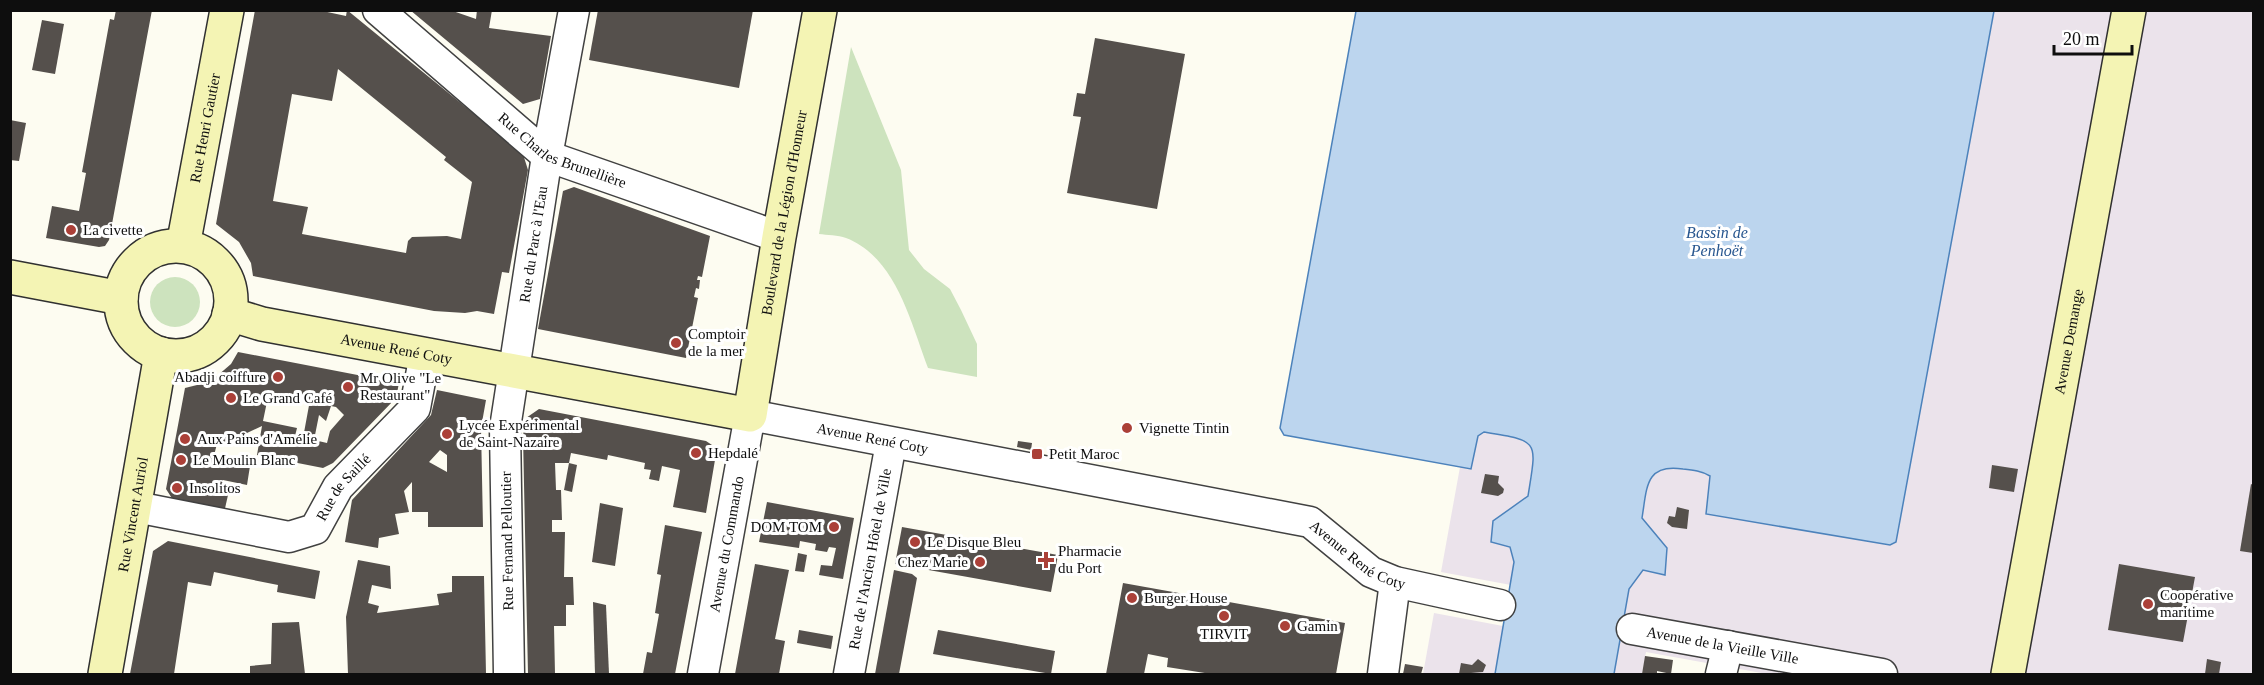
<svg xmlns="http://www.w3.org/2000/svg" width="2264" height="685" viewBox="0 0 2264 685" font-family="Georgia,serif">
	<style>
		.industrial { fill: #ebe3eb }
		.green { fill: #cde3be }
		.water { fill: #bcd5ee; stroke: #4c82bb; stroke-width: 1.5 }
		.building { fill: #55504c; fill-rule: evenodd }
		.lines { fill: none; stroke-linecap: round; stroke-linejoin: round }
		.street-casing { stroke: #414141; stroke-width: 33 }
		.secondary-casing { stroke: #303030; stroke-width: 36 }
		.street { stroke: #fff; stroke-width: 30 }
		.secondary { stroke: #f4f4b4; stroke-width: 33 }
		.poi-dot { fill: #ab4038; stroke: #fff; stroke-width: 2 }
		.labels { text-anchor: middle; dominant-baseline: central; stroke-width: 6; stroke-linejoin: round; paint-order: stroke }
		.street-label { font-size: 15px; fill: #0e0e0e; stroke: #fff }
		.poi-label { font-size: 15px; fill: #0e0e0e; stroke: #fff; text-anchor: start }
		.water-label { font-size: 16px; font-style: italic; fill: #27568f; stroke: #fff }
	</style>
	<rect width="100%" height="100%" fill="#fdfcf1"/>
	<!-- industrial -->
	<g class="industrial">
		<polygon points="1994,11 2253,11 2253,674 1767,674 1646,652 1642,674 1614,674 1629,589 1643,570 1664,575 1667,548 1642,518 1648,482 1657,470 1666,466 1703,472 1711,476 1706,514 1890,545 1896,542"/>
		<polygon points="1484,432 1524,439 1530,444 1534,455 1528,496 1493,521 1491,542 1510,547 1514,562 1511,585 1441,572 1460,467 1471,469 1478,436"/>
		<polygon points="1434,613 1503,626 1495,674 1423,674"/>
	</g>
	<!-- green -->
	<g class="green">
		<path d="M851,47l50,123 8,80 15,19 26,20 11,21 16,34v33l-49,-9c-17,-45 -32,-111 -82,-130 -8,-3 -19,-3 -27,-4z"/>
		<circle cx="175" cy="302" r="25"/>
	</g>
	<!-- water -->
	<path class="water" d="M1356,11h638l-98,531 -6,3 -184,-31 4,-38c-8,-5 -17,-6 -27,-7 -38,-6 -36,19 -41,49l25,30 -2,27 -22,-5 -14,19 -15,85h-119l19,-112 -4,-15 -19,-5 2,-21 35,-25c9,-56 12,-55 -44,-64l-6,4 -7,33 -187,-34 -4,-7z"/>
	<!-- building -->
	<g class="building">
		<polygon points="116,10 152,10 109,240 105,246 99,247 46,238 52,206 79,211 86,173 82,172 110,19 114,20"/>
		<path d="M255,10h63l28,6 1,-6 176,144 5,16 -19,103 -7,-1 -8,42 -17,-3 -12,2 -31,-2 -181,-35 -2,-13 -12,-21 -23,-18zM338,69l108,88 -2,3 28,22 -11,57 -14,-3 -35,1 -4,4 -2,12 -104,-19 6,-27 -35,-6 19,-107 40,7z"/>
		<polygon points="410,10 450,10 476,19 477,10 492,10 489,28 551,36 540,99 523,104"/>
		<polygon points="598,10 753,10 739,88 589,60"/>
		<polygon points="42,20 64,24 55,74 32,70"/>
		<polygon points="1095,38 1185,54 1157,209 1067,193 1081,117 1073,116 1077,93 1085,94"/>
		<polygon points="10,120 26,123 19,161 10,160"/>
		<polygon points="574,187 710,236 702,277 698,276 697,280 700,280 699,289 696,288 694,297 698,298 686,358 538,329 563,191"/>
		<path d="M238,352l161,31 -3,15 -63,65 -10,5 -66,-13 5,-29 -30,14 -5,6 -10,-2 -4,15 37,7 -3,19 -24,-5 -3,13 8,2 -4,18 -49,-10 -9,-14 19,-101 16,-4 16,-8 14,-12zM269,392l41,8 -7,38 -8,-2 2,-8 -34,-7zM331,406l5,1 8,8 -14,16 -3,12 -13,-3 5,-25 7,6z"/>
		<path d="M437,390l49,10 -5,28 2,99h-55v-15h-16v-30l-8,9 5,21 -14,2 4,20 -20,4 -1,10 -33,-6 7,-42 79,-85zM440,450l7,5v17l-18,-10z"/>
		<polygon points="539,409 706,441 712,445 716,454 706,513 673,507 680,470 662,466 659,481 649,479 651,470 644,469 645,463 608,455 607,460 571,453 569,463 555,463 556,490 561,490 562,520 552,520 552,532 565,532 564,577 573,577 574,605 566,605 566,626 554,626 555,674 528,674 523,436 526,418"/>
		<polygon points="1018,441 1032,443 1031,450 1017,447"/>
		<polygon points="569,463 577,465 572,492 564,490"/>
		<polygon points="1992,465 2018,469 2014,492 1989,488"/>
		<polygon points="1485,474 1499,476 1498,483 1504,489 1503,493 1498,496 1481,493"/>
		<polygon points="2251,484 2253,485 2253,553 2240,551"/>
		<polygon points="767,502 854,518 843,579 819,575 821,565 832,566 836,548 829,547 827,552 815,550 816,544 800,541 799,548 759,542"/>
		<polygon points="600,503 623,508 615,566 592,562"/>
		<polygon points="1677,507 1689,510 1687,529 1672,527 1667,523 1669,516 1675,517"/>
		<polygon points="665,525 702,532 675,674 643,674 647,652 652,653 659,614 655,613 661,575 657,574"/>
		<polygon points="902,527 1058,555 1051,592 895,564"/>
		<polygon points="168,541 320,571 315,599 277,592 278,585 214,572 211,586 188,582 174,674 130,674 153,551"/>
		<polygon points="798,553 807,555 804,572 795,571"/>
		<polygon points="358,560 390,566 391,589 372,585 368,603 379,606 377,613 439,605 437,594 452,592 452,576 484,576 486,674 348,674 346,617"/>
		<polygon points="755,564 789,570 775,639 785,641 779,674 735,674"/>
		<polygon points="2119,564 2195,577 2183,642 2108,630"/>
		<polygon points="894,570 912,574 917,578 899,674 875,674"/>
		<polygon points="1123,583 1345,623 1336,674 1211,674 1167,667 1168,658 1148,654 1144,674 1106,674"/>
		<polygon points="593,602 606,605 609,674 595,674"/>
		<polygon points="299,622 305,674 250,674 250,666 271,664 272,623"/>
		<polygon points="799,630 833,636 831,649 797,643"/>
		<polygon points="938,630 1055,651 1051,674 933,654"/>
		<polygon points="1645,656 1673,660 1671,674 1657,671 1657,674 1642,674"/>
		<polygon points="1478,659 1486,665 1483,672 1459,674 1461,663 1472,665"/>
		<polygon points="2207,659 2221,662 2219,674 2205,674"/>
		<polygon points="1405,664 1423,667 1421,674 1403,674"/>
	</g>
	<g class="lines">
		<defs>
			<g id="street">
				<path id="s1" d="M378,10l169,146 232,81"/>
				<path id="s2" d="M136,507l153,30 26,-8 23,-42 77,-79 10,-54"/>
				<path id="s3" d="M1632,629l250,45"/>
				<path id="s4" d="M509,674l-4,-246 42,-272 27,-146"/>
				<path id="s5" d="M703,674l47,-259 560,107 61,50 24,10 105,23"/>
				<path id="s6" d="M849,674l42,-231"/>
				<polyline points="1383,674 1395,582"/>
				<polyline points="1721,674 1728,646"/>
			</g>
			<g id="secondary">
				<path id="s7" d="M183,246l44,-236"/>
				<circle cx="176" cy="301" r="55"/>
				<polyline points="10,277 121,298"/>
				<path id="s8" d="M229,314l33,10 488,91 29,-178 41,-227"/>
				<path id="s9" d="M105,674l56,-320"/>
				<path id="s10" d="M2008,674l121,-664"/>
			</g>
		</defs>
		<!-- street casing -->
		<use href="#street" class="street-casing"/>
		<!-- secondary casing -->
		<use href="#secondary" class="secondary-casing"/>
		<!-- street -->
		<use href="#street" class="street"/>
		<!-- secondary -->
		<use href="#secondary" class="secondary"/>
	</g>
	<!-- markers -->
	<g class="poi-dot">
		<circle cx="71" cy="230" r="6"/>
		<circle cx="676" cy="343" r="6"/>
		<circle cx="278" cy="377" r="6"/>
		<circle cx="348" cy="387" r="6"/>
		<circle cx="231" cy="398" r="6"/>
		<circle cx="1127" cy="428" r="6"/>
		<circle cx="447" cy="434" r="6"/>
		<circle cx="185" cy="439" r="6"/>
		<circle cx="696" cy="453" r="6"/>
		<rect x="1031" y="448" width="12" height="12" rx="3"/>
		<circle cx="181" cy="460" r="6"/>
		<circle cx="177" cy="488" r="6"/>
		<circle cx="834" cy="527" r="6"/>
		<circle cx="915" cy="542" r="6"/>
		<path d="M1043 551h6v6h6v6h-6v6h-6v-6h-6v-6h6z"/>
		<circle cx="980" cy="562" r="6"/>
		<circle cx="1132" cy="598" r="6"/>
		<circle cx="2148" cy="604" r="6"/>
		<circle cx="1224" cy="616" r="6"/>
		<circle cx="1285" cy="626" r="6"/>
	</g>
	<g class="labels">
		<!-- street labels -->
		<g class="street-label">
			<text stroke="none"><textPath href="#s7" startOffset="120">Rue Henri Gautier</textPath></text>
			<text stroke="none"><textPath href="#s1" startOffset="234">Rue Charles Brunellière</textPath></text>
			<text stroke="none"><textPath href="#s8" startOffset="736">Boulevard de la Légion d'Honneur</textPath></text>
			<text stroke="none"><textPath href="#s4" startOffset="432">Rue du Parc à l'Eau</textPath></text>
			<text stroke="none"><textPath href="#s10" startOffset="338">Avenue Demange</textPath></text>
			<text stroke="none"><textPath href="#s8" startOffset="171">Avenue René Coty</textPath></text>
			<text stroke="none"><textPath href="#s5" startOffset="388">Avenue René Coty</textPath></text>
			<text stroke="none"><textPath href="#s2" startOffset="234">Rue de Saillé</textPath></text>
			<text stroke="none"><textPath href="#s9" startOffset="162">Rue Vincent Auriol</textPath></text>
			<text transform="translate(507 541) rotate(-91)">Rue Fernand Pelloutier</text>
			<text stroke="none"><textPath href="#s5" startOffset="132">Avenue du Commando</textPath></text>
			<text stroke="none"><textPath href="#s5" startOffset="892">Avenue René Coty</textPath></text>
			<text stroke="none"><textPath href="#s6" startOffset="117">Rue de l'Ancien Hôtel de Ville</textPath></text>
			<text stroke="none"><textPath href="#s3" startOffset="92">Avenue de la Vieille Ville</textPath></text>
		</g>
		<!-- poi labels -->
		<g class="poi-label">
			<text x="83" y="230">La civette</text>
			<text x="688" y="334">Comptoir<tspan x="688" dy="17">de la mer</tspan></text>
			<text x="266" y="377" text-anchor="end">Abadji coiffure</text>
			<text x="360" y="378">Mr Olive "Le<tspan x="360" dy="17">Restaurant"</tspan></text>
			<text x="243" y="398">Le Grand Café</text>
			<text x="459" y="425">Lycée Expérimental<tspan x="459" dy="17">de Saint-Nazaire</tspan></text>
			<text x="1139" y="428">Vignette Tintin</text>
			<text x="197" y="439">Aux Pains d'Amélie</text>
			<text x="708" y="453">Hepdalé</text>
			<text x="1049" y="454">Petit Maroc</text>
			<text x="193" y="460">Le Moulin Blanc</text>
			<text x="189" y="488">Insolitos</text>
			<text x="822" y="527" text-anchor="end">DOM TOM</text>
			<text x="927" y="542">Le Disque Bleu</text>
			<text x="1058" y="551">Pharmacie<tspan x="1058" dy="17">du Port</tspan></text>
			<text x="968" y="562" text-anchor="end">Chez Marie</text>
			<text x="2160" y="595">Coopérative<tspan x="2160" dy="17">maritime</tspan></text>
			<text x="1144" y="598">Burger House</text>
			<text x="1297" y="626">Gamin</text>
			<text x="1224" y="634" text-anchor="middle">TIRVIT</text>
		</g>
		<!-- water labels -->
		<g class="water-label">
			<text x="1717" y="232">Bassin de<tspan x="1717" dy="18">Penhoët</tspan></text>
		</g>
	</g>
	<!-- border -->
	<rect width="2264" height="685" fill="none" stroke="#0e0e0e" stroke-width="24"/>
	<!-- scale -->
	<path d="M2054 45v9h78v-9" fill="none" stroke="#0e0e0e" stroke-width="3"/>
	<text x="2063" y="45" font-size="18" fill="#0e0e0e" stroke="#ffffff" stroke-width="4.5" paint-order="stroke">20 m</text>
</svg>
